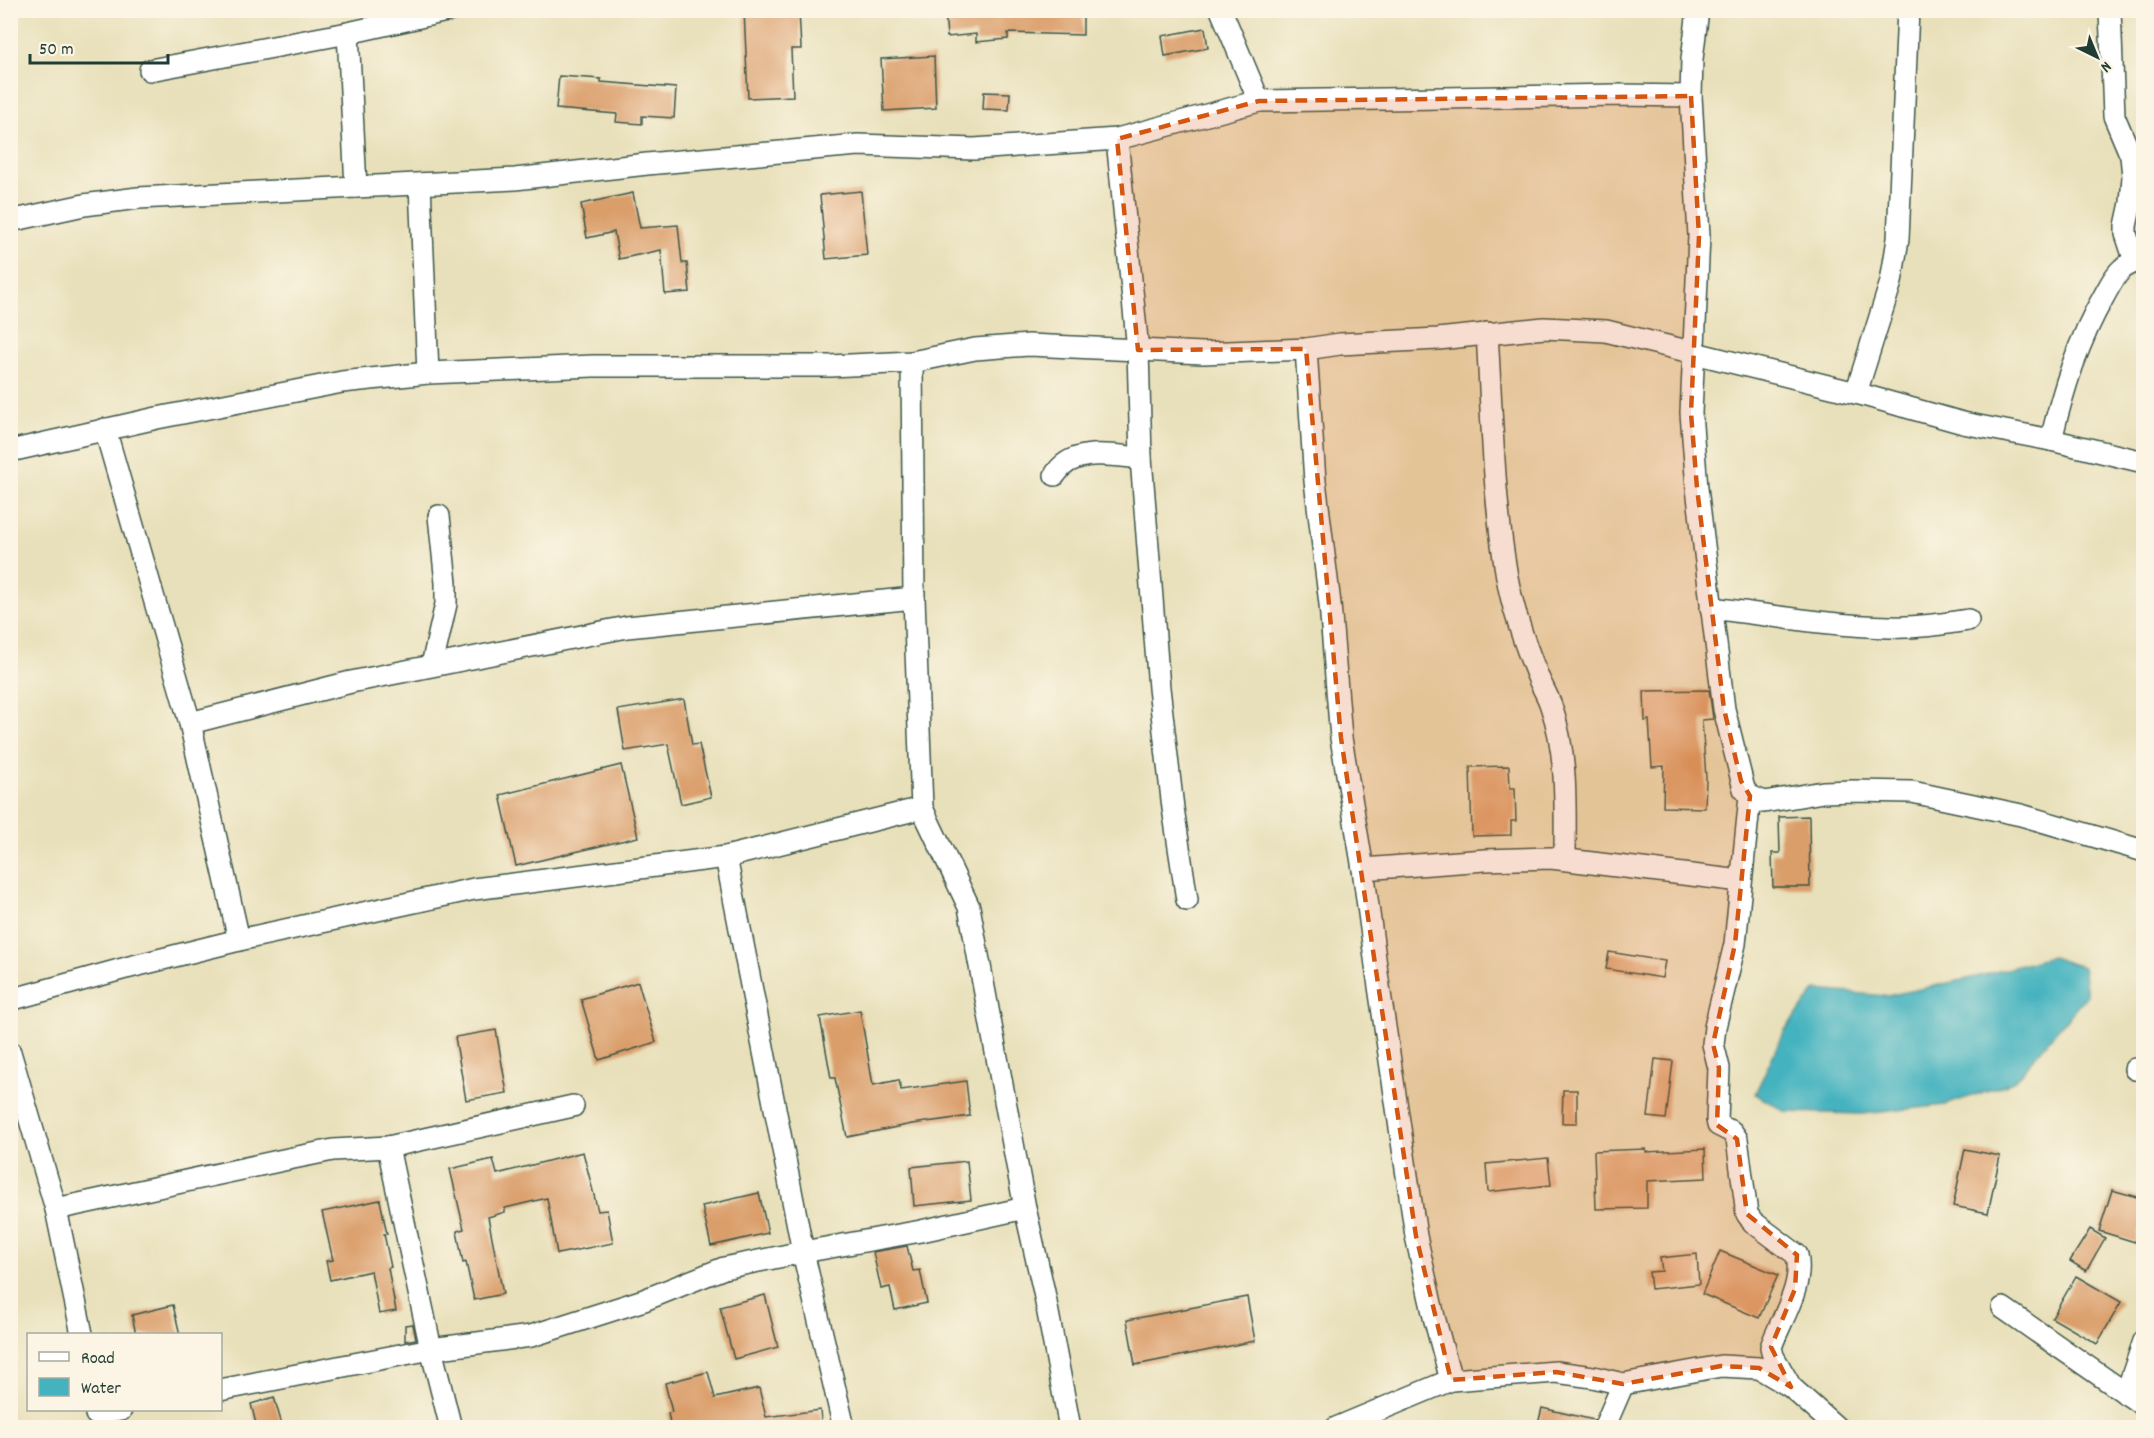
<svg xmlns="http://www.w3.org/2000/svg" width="2154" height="1438" viewBox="0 0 2154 1438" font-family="Dekko,sans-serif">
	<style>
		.water { fill: #44b3bf; stroke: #32787a; stroke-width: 1.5 }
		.building { fill: #da9e6b }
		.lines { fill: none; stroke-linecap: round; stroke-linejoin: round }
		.minor-casing { stroke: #3d5548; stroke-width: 24 }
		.minor { stroke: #fff; stroke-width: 21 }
		.marked { fill: #d45610; fill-opacity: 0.2; stroke: #d45610; stroke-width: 4.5; stroke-dasharray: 12 8; stroke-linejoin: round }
	</style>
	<rect width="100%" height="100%" fill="#fcf5e5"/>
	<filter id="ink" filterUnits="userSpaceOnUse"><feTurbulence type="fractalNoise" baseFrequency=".0167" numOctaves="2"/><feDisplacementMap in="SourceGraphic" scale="12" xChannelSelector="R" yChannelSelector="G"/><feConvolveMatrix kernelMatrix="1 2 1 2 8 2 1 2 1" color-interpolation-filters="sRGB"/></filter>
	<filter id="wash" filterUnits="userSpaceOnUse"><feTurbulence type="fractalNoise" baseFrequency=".008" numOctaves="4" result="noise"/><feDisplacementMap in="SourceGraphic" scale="24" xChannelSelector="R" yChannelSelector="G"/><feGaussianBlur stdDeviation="1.35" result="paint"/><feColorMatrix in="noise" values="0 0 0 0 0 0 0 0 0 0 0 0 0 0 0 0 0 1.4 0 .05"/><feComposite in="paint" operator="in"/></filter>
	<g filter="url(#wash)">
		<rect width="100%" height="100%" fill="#e8e0ba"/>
		<!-- water -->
		<polygon class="water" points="2051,957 2083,967 2087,995 2013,1082 1945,1105 1863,1114 1786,1112 1755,1094 1785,1030 1816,990 1887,996 1976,977"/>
		<g id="blocks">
			<!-- building -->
			<g class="building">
				<polygon points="744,10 799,10 801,49 791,49 793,96 748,98"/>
				<polygon points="945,10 1083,10 1083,35 1008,33 1008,39 976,42 976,34 947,37"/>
				<polygon points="1205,28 1208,48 1165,56 1162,36"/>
				<polygon points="934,56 936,108 884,111 881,59"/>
				<polygon points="559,76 601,79 601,82 676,88 674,118 642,116 642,124 616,122 617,114 556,109"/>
				<polygon points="984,92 1010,93 1009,110 983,109"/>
				<polygon points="861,191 867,255 826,259 820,195"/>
				<polygon points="633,193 640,228 678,225 682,263 687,263 690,292 665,294 661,250 619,259 614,232 587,238 581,204"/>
				<polygon points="1709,690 1713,719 1702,720 1706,778 1705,808 1663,807 1664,766 1652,767 1649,720 1645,721 1644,691"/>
				<polygon points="684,699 692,745 699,744 711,797 681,804 668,744 625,751 618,710"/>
				<polygon points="621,765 638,837 516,866 500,795"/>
				<polygon points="1509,766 1510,788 1515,788 1516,821 1511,821 1511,835 1472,836 1470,767"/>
				<polygon points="1809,816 1810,887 1773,887 1772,853 1780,853 1779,817"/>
				<polygon points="1609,952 1665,961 1662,978 1606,969"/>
				<polygon points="638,982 656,1042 599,1060 581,999"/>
				<polygon points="860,1010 873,1085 899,1080 901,1090 966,1081 970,1116 912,1124 847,1137 835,1078 831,1078 820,1017"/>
				<polygon points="496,1030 507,1093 466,1100 455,1037"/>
				<polygon points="1655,1059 1673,1061 1666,1119 1648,1117"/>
				<polygon points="1563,1090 1577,1090 1577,1123 1562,1123"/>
				<polygon points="1646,1149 1646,1152 1705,1149 1706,1178 1647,1181 1647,1208 1596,1209 1594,1151"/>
				<polygon points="1965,1149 2000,1156 1988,1213 1953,1206"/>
				<polygon points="583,1152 598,1211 607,1210 613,1243 557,1254 547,1198 505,1208 505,1212 488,1217 503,1294 474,1300 466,1262 463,1263 457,1231 464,1229 450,1169 493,1159 497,1174"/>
				<polygon points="1548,1158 1551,1185 1488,1192 1486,1164"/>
				<polygon points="967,1161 971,1200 914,1206 911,1167"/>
				<polygon points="2112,1190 2144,1199 2144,1232 2138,1230 2135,1242 2099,1231"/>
				<polygon points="759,1193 768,1233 711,1246 702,1206"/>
				<polygon points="380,1200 387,1234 384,1234 391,1267 388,1268 396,1311 379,1314 371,1271 330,1280 326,1261 333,1260 322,1212"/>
				<polygon points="2090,1229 2105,1238 2086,1271 2070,1261"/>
				<polygon points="907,1246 913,1271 920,1270 927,1303 895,1310 890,1287 881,1289 873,1252"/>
				<polygon points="1720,1251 1778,1275 1759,1318 1702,1294"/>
				<polygon points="1697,1254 1699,1284 1651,1289 1649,1272 1662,1271 1660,1258"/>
				<polygon points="2076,1276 2121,1302 2097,1344 2052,1318"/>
				<polygon points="765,1295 778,1347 734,1359 720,1307"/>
				<polygon points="1247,1297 1255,1341 1135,1365 1127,1320"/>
				<polygon points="173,1305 180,1335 136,1335 132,1315"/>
				<polygon points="413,1324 416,1339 405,1341 405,1325"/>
				<polygon points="708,1372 715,1398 759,1388 766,1417 820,1410 822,1428 671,1428 668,1413 672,1412 665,1383"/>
				<polygon points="274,1397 283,1428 257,1428 251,1404"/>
				<polygon points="1542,1408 1594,1420 1592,1428 1537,1428"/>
			</g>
		</g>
	</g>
	<g filter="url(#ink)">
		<use href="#blocks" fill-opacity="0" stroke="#3d5548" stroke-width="1.5"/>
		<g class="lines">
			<defs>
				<g id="minor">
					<polyline points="1221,10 1259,101"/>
					<polyline points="1698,10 1692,59 1691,96 1699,236 1691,413 1697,488 1724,709 1744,789 1750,796 1764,802 1823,792 1853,791 1912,792 2021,815 2144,851"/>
					<polyline points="2110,10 2114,116 2131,156 2133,176 2131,203 2126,226 2126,234 2135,261"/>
					<polyline points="348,33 451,10"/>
					<polyline points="150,70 348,33 356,187"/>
					<polyline points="1117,139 1138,350 1141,458 1159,688 1173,808 1187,900"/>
					<polyline points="420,184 428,373"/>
					<polyline points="10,221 84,205 138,198 515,179 647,164 858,145 974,149 1117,139 1259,101 1617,95 1691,96"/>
					<path d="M1487,333c5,81 6,164 20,244 6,34 18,68 31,100 4,10 10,19 13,29 17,48 14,103 14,153"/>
					<polyline points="1306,349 1315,481 1330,604 1341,738 1363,869 1377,973 1416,1236 1434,1317 1451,1380"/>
					<polyline points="912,362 914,598 922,808 969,907 1025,1208 1044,1292 1070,1428"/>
					<polyline points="1856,393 1891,282 1898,239 1908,10"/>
					<polyline points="105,429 190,723 239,940"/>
					<path d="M2051,440c12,-50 27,-99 53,-144 5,-9 10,-20 18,-27 6,-5 14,-8 22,-10"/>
					<polyline points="10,451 157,418 342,382 428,373 593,366 830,366 912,362 975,349 1029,345 1203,353 1306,349 1340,344 1438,339 1544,328 1606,331 1856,393 1963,423 2051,440 2144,462"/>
					<path d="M1055,475c17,-29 58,-19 86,-17"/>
					<path d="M1711,608c59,7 120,18 179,19 27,1 52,-3 78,-7"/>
					<polyline points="432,665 446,604 446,583 439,516"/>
					<polyline points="190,723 351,682 627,627 914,598"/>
					<path d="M1750,796l-15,148 -20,83 -2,17 6,24 -2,52 1,5 14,7 5,7 10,75 6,8 44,33c7,31 -16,64 -26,92l2,9 18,31"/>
					<polyline points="726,857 803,1252 844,1428"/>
					<polyline points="1363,869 1485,860 1551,858 1741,881"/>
					<polyline points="10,1000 126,968 239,940 474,889 726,857 922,808"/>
					<polyline points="10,1052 56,1209 82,1334"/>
					<polyline points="2135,1069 2144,1070"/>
					<polyline points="388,1147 431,1349 451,1428"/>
					<polyline points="56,1209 288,1159 333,1150 388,1147 573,1106"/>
					<polyline points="2003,1308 2144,1406"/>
					<polyline points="220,1390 431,1349 531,1336 644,1300 724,1268 803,1252 921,1231 1025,1208"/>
					<polyline points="2126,1394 2144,1341"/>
					<polyline points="96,1414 121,1410"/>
					<polyline points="1336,1428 1451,1380 1556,1372 1593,1377 1623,1384 1721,1366 1759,1368 1791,1387 1837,1428"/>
					<polyline points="1604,1428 1623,1384"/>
				</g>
			</defs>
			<!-- minor casing -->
			<use href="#minor" class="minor-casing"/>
			<!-- minor -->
			<use href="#minor" class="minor"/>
		</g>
	</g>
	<!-- marked area -->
	<path class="marked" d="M1691,96l8,140 -8,177 6,75 27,221 17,72 9,15 -15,148 -22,100 6,24 -2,57 20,14 10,75 50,41 -2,34 -24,58 20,40 -32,-19 -38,-2 -98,18 -67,-12 -105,8 -35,-144 -75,-498 -35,-389 -168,1 -21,-211 142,-38z"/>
	<!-- margin -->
	<rect width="2154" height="1438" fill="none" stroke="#fcf5e5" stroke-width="36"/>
	<!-- legend -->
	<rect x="27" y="1333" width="195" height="78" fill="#fcf5e5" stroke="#a4ab9e" stroke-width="1.5"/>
	<rect x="39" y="1352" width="30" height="9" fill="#ffffff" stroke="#a4ab9e" stroke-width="1.5"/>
	<text x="81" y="1363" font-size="18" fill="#1f3d34">Road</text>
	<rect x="39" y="1378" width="30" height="18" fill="#44b3bf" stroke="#a4ab9e" stroke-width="1.5"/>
	<text x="81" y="1393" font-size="18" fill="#1f3d34">Water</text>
	<!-- north arrow -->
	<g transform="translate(2097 57) rotate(137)" stroke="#fcf5e5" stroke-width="4.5" paint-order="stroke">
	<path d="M0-4.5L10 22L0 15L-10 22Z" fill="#1f3d34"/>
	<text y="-9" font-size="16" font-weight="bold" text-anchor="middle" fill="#1f3d34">N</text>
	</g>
	<!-- scale -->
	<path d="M30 54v9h138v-9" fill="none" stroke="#1f3d34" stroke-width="3"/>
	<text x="39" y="54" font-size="18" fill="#1f3d34" stroke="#fcf5e5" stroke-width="4.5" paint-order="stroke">50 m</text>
</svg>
